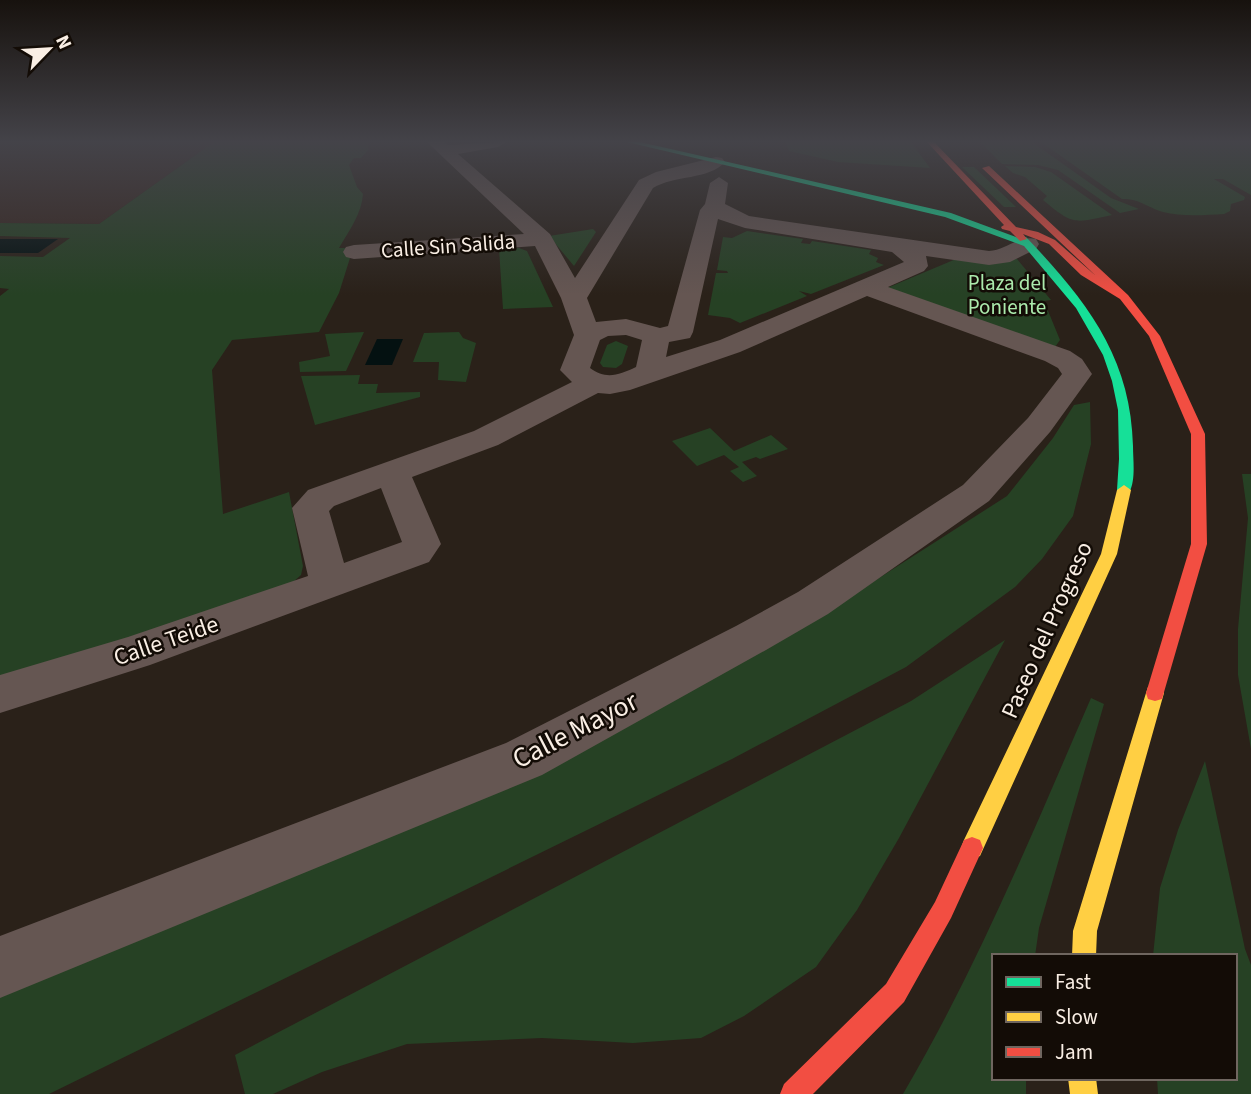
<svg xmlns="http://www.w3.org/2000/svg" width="1251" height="1094" viewBox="0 0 1251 1094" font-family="'Source Sans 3',sans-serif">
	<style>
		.education { fill: #372620 }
		.green { fill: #264124 }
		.water { fill: #041111 }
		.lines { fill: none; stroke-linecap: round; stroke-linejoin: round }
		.street { fill: #655652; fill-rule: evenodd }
		.fast { fill: #16e098; fill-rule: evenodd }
		.slow { fill: #ffcf43; fill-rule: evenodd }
		.jam { fill: #f24e42; fill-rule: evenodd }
		.labels { text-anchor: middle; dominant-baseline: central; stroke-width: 5; stroke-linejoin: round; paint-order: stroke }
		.far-street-label { font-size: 21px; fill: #f9eee4; stroke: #130c06 }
		.far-park-label { font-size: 21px; fill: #abeaac; stroke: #130c06 }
		.street-label { font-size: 24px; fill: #f9eee4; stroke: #130c06 }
		.near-street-label { font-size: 28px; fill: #f9eee4; stroke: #130c06 }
	</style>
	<rect width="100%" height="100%" fill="#2a2119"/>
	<!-- education -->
	<polygon class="education" points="0,142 214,142 99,224 0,223"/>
	<!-- green -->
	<g class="green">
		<path d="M214,142h155l-1,8 -7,8h-7l-5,7 8,22 6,7c-1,19 -14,37 -24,54h16l-1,9 -4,1 -11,35 -20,39 -87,8 -20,30 11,144 66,-22 14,74 -2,9 -9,8 -136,48 -156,46v-381l9,-7 -9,-1v-32l43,1 27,-19 -70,-2v-13l99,1z"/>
		<polygon points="786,142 911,142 930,168 838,162 789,151"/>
		<polygon points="980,142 1032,142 1111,198 1139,209 1120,213 1058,170 1038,165 1002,164"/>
		<path d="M1041,142h210v53l-28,-16h-9l31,18 -1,3 -13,4 -1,7 -6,3c-19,1 -42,3 -61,-2 -17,-5 -22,-13 -41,-13z"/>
		<path d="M1005,166l30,1 16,5 61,43c-38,8 -38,11 -69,-15l4,-4 -22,-19 -12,-4z"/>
		<polygon points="962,167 974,167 1016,207 1004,207"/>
		<polygon points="593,229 596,232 574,266 549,236"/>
		<polygon points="747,231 803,239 801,243 810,244 812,241 871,250 869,254 878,258 876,262 884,265 811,294 799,291 807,296 740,323 730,318 708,315 716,273 728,273 727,271 717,270 723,237 732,238"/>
		<polygon points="519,248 527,251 553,307 503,309 499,249"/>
		<polygon points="956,259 1017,259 1051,300 1044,301 1060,340 1055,347 887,288"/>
		<polygon points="364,332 346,371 300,372 299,362 330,356 325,334"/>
		<polygon points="459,332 463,338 476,343 466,382 438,380 439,362 413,362 424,333"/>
		<polygon points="616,341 628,346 622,364 616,368 603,367 600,363 607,345"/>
		<polygon points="360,375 358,384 378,384 376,393 420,392 420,397 315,425 301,376"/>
		<polygon points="1090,402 1091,444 1073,516 1042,559 1015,587 906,667 732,759 49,1094 0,1094 0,981 826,612 1007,496 1053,438 1074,405"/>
		<polygon points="710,428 734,451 771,435 788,449 760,459 756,457 742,462 757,476 743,482 730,471 739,467 724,455 697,466 672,441"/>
		<polygon points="1242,474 1251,474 1251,749 1238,675 1238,629 1248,518"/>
		<polygon points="1005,640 899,838 857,910 816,967 744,1016 701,1038 633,1043 542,1038 407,1044 322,1072 273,1094 245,1094 235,1055 911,701"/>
		<path d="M1091,698l13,6 -65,224 -4,28h-41v122h32v16h-123c75,-128 129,-260 188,-396z"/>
		<polygon points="1205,761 1245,949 1251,965 1251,1094 1158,1094 1157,1078 1235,1078 1235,956 1153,956 1160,888 1178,830"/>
	</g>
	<!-- water -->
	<g class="water">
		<polygon points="0,239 58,239 38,253 0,253"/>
		<polygon points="377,339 403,339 392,365 365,365"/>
	</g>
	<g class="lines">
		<!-- street -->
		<path class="street" d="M427,142h18l3,3 58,-3 -8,5 -40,7 92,80 25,44 64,-98 17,-8 60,-15 6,1 3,4c-16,18 -51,13 -72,26l-66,110 9,24 30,-3 34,9 8,-2 32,-116 5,-6 5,-21 9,-6 9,6 -3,21 24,12 240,35c17,-1 29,-16 47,-12l3,5 -3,5 -26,13 -21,3 -63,-9 2,10 -4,5 -36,16 182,64 12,8 10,15 -42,58 -61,69 -161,113 -62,36 -224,125 -542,223v-62l506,-193 230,-117 62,-34 165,-107 65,-67 34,-44 -4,-6 -13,-7 -178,-65 -127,56 -110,38 -20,4 -12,-1 -100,52 -86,32 29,67 -12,18 -279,103 -150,48v-38l128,-38 180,-61 -16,-68 16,-18 166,-59 98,-49 -12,-12 14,-35 -13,-37 -26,-52 -181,13 -8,-2 -3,-5 3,-5 8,-2 170,-11zM718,219l27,9 147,24 12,10 -184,78 -54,17 3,-15 21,-4 3,-6zM626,335l16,5 -6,27c-17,8 -30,13 -46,1l10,-28 8,-4zM381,488l21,54 -58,21 -15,-52 5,-5z"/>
		<!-- fast -->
		<path class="fast" d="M627,142h13l311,71 68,25 7,-1c59,62 105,119 107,209 0,15 3,34 -4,47l-5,2 -7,-5 2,-31 -1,-49 -6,-29 -9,-26 -27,-47 -52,-62 -79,-29z"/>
		<!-- slow -->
		<g class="slow">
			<polygon points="1124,485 1131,490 1117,554 980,856 972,859 964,856 961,848 964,840 1101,554 1117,490"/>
			<polygon points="1155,685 1162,687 1164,693 1097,931 1096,956 1072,956 1073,931 1146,693 1148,687"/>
			<polygon points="1068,1078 1096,1078 1098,1094 1070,1094"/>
		</g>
		<!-- jam -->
		<g class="jam">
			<polygon points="927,142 934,142 1016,227 1038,232 1055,240 1096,276 982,168 989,166 1128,295 1160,336 1205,434 1207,544 1162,699 1155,701 1148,699 1146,693 1191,544 1191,434 1149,336 1120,299 1081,275 1049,244 1023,234 1027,239 1020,241 1010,231 1002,229 1001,227 1004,225"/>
			<polygon points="972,837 980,840 983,848 951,918 904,1002 813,1094 780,1094 784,1084 886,984 935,902 964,840"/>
		</g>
	</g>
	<!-- sky -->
	<linearGradient id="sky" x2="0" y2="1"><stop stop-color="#17120e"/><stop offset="0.48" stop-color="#444349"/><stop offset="1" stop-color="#444349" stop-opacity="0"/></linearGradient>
	<rect width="1251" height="295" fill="url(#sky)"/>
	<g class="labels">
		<!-- far-street labels -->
		<g class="far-street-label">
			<text transform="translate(448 246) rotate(-4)">Calle Sin Salida</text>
		</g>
		<!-- far-park labels -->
		<g class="far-park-label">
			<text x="1007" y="283">Plaza del<tspan x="1007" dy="24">Poniente</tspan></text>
		</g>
		<!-- street labels -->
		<g class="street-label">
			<text transform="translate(1047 630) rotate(-66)">Paseo del Progreso</text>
			<text transform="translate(166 641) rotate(-19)">Calle Teide</text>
		</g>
		<!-- near-street labels -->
		<g class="near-street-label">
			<text transform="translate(575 730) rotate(-27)">Calle Mayor</text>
		</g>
	</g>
	<!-- legend -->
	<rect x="992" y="954" width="245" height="126" fill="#130c06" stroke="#6f665f" stroke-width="2"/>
	<rect x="1006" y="977" width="35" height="10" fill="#16e098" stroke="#6f665f" stroke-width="2"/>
	<text x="1055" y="989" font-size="21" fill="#f9eee4">Fast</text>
	<rect x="1006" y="1012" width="35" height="10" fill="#ffcf43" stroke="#6f665f" stroke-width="2"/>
	<text x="1055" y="1024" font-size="21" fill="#f9eee4">Slow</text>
	<rect x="1006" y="1047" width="35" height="10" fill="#f24e42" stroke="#6f665f" stroke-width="2"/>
	<text x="1055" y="1059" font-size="21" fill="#f9eee4">Jam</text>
	<!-- north arrow -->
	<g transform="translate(49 49) rotate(65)" stroke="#130c06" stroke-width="5" paint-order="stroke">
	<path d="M0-5L12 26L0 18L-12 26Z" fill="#f9eee4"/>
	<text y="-10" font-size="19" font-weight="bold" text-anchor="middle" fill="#f9eee4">N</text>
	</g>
</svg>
